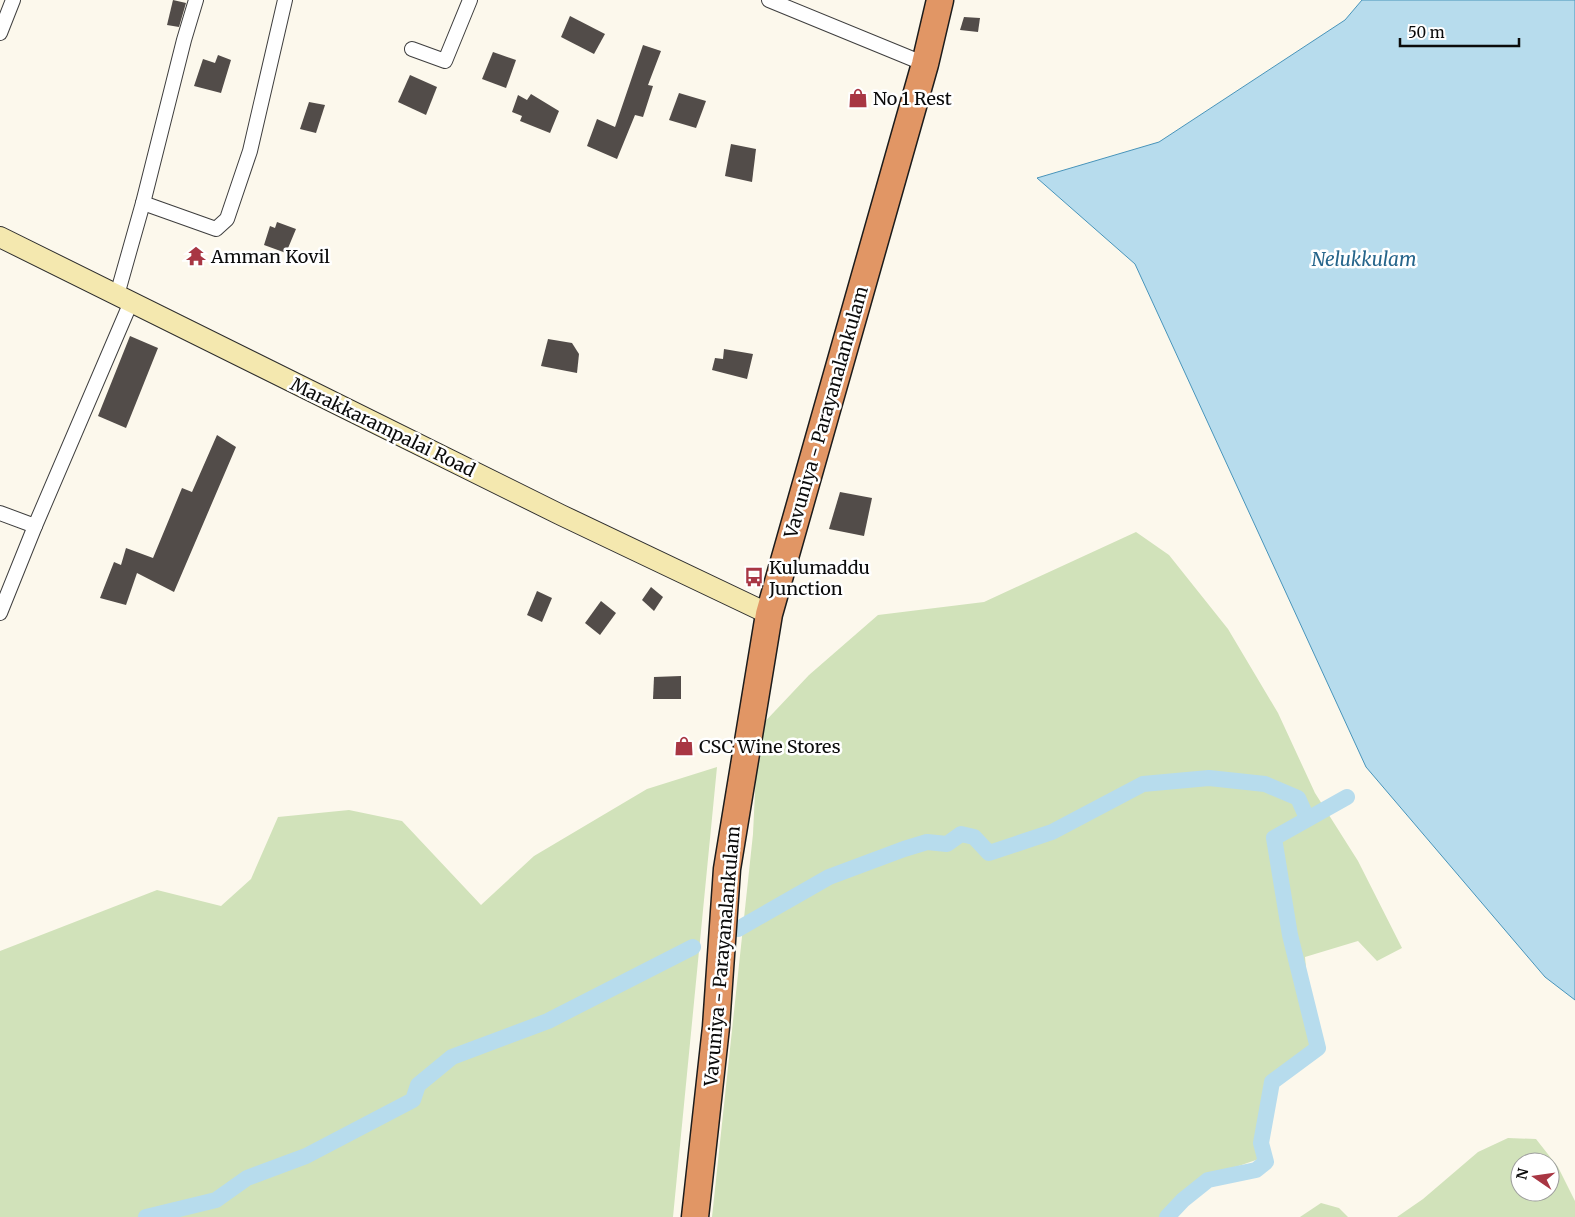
<svg xmlns="http://www.w3.org/2000/svg" width="1575" height="1217" viewBox="0 0 1575 1217" font-family="Merriweather,serif">
	<style>
		.green { fill: #d1e2ba; fill-rule: evenodd }
		.water { fill: #b7dced; stroke: #4894ba }
		.lines { fill: none; stroke-linecap: round; stroke-linejoin: round }
		.canal { stroke: #b7dced; stroke-width: 16 }
		.building { fill: #524c49 }
		.street-casing { stroke: #3e3e3e; stroke-width: 16 }
		.secondary-casing { stroke: #2d2d2d; stroke-width: 22 }
		.highway-casing { stroke: #1c1c1c; stroke-width: 29 }
		.street { stroke: #fff; stroke-width: 14 }
		.secondary { stroke: #f4e8af; stroke-width: 20 }
		.highway { stroke: #e19665; stroke-width: 26 }
		.labels { text-anchor: middle; dominant-baseline: central; stroke-width: 5; stroke-linejoin: round; paint-order: stroke }
		.poi-label { font-size: 18px; fill: #0b0b0b; stroke: #fff; text-anchor: start }
		.street-label { font-size: 18px; fill: #0b0b0b; stroke: #fff }
		.water-label { font-size: 19px; font-style: italic; fill: #26658b; stroke: #fff }
	</style>
	<rect width="100%" height="100%" fill="#fcf8ec"/>
	<!-- green -->
	<g class="green">
		<path d="M1136,532l33,23 59,74 50,84 37,80 43,68 44,87 -25,13 -19,-20 -53,16 8,89 -46,37 -10,49 2,27c-32,11 -59,18 -83,43 -5,5 -10,9 -13,15h-451l41,-383 5,-105 51,-54 69,-60 106,-13z"/>
		<polygon points="717,767 673,1217 0,1217 0,951 157,890 221,906 251,879 278,817 349,810 402,821 481,905 534,856 647,789"/>
		<path d="M1508,1138l28,1 22,28 17,34v16h-178l26,-18 55,-47zM1520,1162h30v30h-30z"/>
		<polygon points="1321,1203 1339,1208 1348,1217 1300,1217"/>
	</g>
	<!-- water -->
	<polygon class="water" points="1362,0 1575,0 1575,1000 1545,977 1366,767 1135,264 1037,178 1159,142 1345,20"/>
	<g class="lines">
		<!-- canal -->
		<g class="canal">
			<polyline points="738,929 829,877 904,849 927,842 947,844 961,834 974,837 989,853 1052,832 1143,784 1209,778 1265,784 1298,798 1307,818"/>
			<polyline points="146,1217 216,1200 247,1178 306,1156 413,1100 418,1085 452,1057 548,1021 693,947"/>
			<polyline points="1167,1217 1183,1200 1208,1180 1256,1170 1266,1162 1261,1143 1272,1082 1318,1048 1290,935 1274,838 1347,797"/>
		</g>
	</g>
	<!-- building -->
	<g class="building">
		<polygon points="173,0 186,3 179,27 167,25"/>
		<polygon points="570,16 605,34 594,54 561,37"/>
		<polygon points="964,17 980,18 978,32 960,30"/>
		<polygon points="643,45 661,51 648,85 653,86 643,117 635,115 617,159 587,146 597,119 615,127"/>
		<polygon points="493,52 516,60 506,88 482,79"/>
		<polygon points="218,55 231,60 221,93 194,86 203,59 215,63"/>
		<polygon points="410,75 437,87 426,115 398,102"/>
		<polygon points="679,93 706,101 696,128 669,120"/>
		<polygon points="531,94 559,111 550,133 520,121 522,116 512,112 518,95 527,100"/>
		<polygon points="309,102 325,105 316,133 300,129"/>
		<polygon points="731,144 756,149 752,182 725,176"/>
		<polygon points="277,222 296,229 286,253 264,245 270,226 275,228"/>
		<polygon points="130,336 158,348 126,428 98,416"/>
		<polygon points="548,339 572,343 579,354 577,373 541,366"/>
		<polygon points="724,349 753,354 747,379 712,370 715,358 723,359"/>
		<polygon points="217,435 236,447 174,592 137,573 126,605 100,598 114,562 121,565 126,548 153,558 182,488 192,492"/>
		<polygon points="840,492 872,498 864,536 829,529"/>
		<polygon points="651,587 663,597 654,611 642,600"/>
		<polygon points="537,591 552,598 542,622 527,615"/>
		<polygon points="601,601 616,613 600,635 585,623"/>
		<polygon points="681,676 681,699 653,699 654,677"/>
	</g>
	<g class="lines">
		<defs>
			<g id="street">
				<polyline points="769,0 925,64"/>
				<polyline points="0,33 13,0"/>
				<polyline points="412,49 445,61 470,0"/>
				<polyline points="143,203 216,229 227,219 250,151 285,0"/>
				<polyline points="117,295 143,203 184,40 196,0"/>
				<polyline points="0,513 35,526"/>
				<polyline points="0,613 35,526 131,302"/>
			</g>
			<polyline id="secondary" points="0,237 561,515 769,614"/>
			<polyline id="highway" points="695,1217 716,1027 727,869 769,614 925,64 940,0"/>
		</defs>
		<!-- street casing -->
		<use href="#street" class="street-casing"/>
		<!-- secondary casing -->
		<use href="#secondary" class="secondary-casing"/>
		<!-- highway casing -->
		<use href="#highway" class="highway-casing"/>
		<!-- street -->
		<use href="#street" class="street"/>
		<!-- secondary -->
		<use href="#secondary" class="secondary"/>
		<!-- highway -->
		<use href="#highway" class="highway"/>
	</g>
	<!-- icons -->
	<defs>
		<symbol id="shop-bare" viewBox="-9 -9 18 18"><path d="M-5-2.5h2.3a2.7 3.5 0 0 1 5.4 0H5L5.5 6h-11ZM-1.5-2.5h3a1.5 2.3 0 0 0-3 0Z" fill="#a83643" stroke="#fff" stroke-width="2.5" paint-order="stroke"/></symbol>
		<symbol id="temple-bare" viewBox="-9 -9 18 18"><path d="M0-6L5-2H3V0L6.5 2.5H4V6H1.5V3h-3V6H-4V2.5H-6.5L-3 0V-2H-5Z" fill="#a83643" stroke="#fff" stroke-width="2.5" paint-order="stroke"/></symbol>
		<symbol id="bus-bare" viewBox="-9 -9 18 18"><path d="M-5-6H5V4H4V6H2V4H-2V6H-4V4H-5ZM-3.5-4V0h7V-4ZM-3.5 1.2v1.5H-2V1.2ZM2 1.2v1.5H3.5V1.2Z" fill="#a83643" stroke="#fff" stroke-width="2.5" paint-order="stroke"/></symbol>
	</defs>
	<g fill-rule="evenodd">
		<use href="#shop-bare" x="844" y="84" width="28" height="28"/>
		<use href="#temple-bare" x="182" y="242" width="28" height="28"/>
		<use href="#bus-bare" x="740" y="563" width="28" height="28"/>
		<use href="#shop-bare" x="670" y="732" width="28" height="28"/>
	</g>
	<g class="labels">
		<!-- poi labels -->
		<g class="poi-label">
			<text x="873" y="98">No 1 Rest</text>
			<text x="211" y="256">Amman Kovil</text>
			<text x="769" y="567">Kulumaddu<tspan x="769" dy="21">Junction</tspan></text>
			<text x="699" y="746">CSC Wine Stores</text>
		</g>
		<!-- street labels -->
		<g class="street-label">
			<text transform="translate(826 412) rotate(-74)">Vavuniya - Parayanalankulam</text>
			<text transform="translate(383 427) rotate(26)">Marakkarampalai Road</text>
			<text transform="translate(722 956) rotate(-85)">Vavuniya - Parayanalankulam</text>
		</g>
		<!-- water labels -->
		<g class="water-label">
			<text x="1364" y="259">Nelukkulam</text>
		</g>
	</g>
	<!-- north arrow -->
	<g transform="translate(1535 1177) rotate(283)"><circle r="24" fill="#ffffff" stroke="#9d9d9d"/>
	<path d="M0-4L9 19L0 12L-9 19Z" fill="#a83643"/>
	<text y="-8" font-size="14" font-weight="bold" text-anchor="middle" fill="#0b0b0b">N</text>
	</g>
	<!-- scale -->
	<path d="M1400 38v8h119v-8" fill="none" stroke="#0b0b0b" stroke-width="2.5"/>
	<text x="1408" y="38" font-size="15" fill="#0b0b0b" stroke="#ffffff" stroke-width="4" paint-order="stroke">50 m</text>
</svg>
